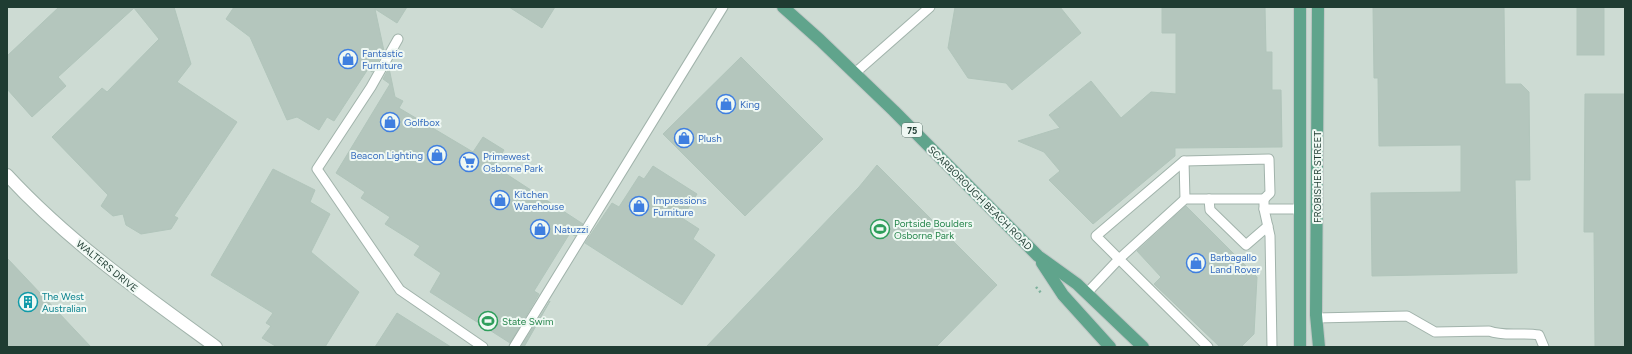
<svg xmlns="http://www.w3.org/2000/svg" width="1632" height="354" viewBox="0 0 1632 354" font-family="Figtree,sans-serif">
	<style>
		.built { fill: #cddbd3 }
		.building { fill: #b4c6bd; stroke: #b1c5bb }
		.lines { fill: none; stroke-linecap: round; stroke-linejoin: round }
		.lane-casing { stroke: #a1b3ab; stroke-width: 11 }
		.street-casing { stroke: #a1b3ab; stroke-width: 14 }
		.primary-casing { stroke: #c0c8c6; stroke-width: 14 }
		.path { stroke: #7db19c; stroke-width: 2.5; stroke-dasharray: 2 3; stroke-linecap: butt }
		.lane { stroke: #fff; stroke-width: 9 }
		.street { stroke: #fff; stroke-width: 12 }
		.primary { stroke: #60a48c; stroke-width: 12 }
		.labels { text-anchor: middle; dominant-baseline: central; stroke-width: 4; stroke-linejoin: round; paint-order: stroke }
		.shield { fill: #eff8f3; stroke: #5d746c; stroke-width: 1 }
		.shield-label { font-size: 9px; font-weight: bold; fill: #1f3c32 }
		.shop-label { font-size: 10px; fill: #366cbe; stroke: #eff8f3; text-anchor: start }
		.street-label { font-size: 10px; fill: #1f3c32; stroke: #eff8f3 }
		.leisure-label { font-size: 10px; fill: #27864d; stroke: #eff8f3; text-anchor: start }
		.culture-label { font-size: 10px; fill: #0d838f; stroke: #eff8f3; text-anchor: start }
	</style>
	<rect width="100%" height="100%" fill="#deebe4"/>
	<!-- built -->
	<rect class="built" x="7" y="7" width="1618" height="340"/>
	<!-- building -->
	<g class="building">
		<polygon points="59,7 174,7 191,64 177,82 237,122 174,216 178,218 171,229 141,234 126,225 123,214 113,216 101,206 108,195 52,137 102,88 107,92 159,39 134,8 58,77 66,86 32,117 7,89 7,56"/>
		<polygon points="234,7 407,7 397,23 375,9 384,51 372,72 368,69 334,121 327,117 319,130 297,117 287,120 250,37 226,19"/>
		<polygon points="509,7 555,7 542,28"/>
		<polygon points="955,7 1060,7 1081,33 1012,90 1006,83 968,78 948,48"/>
		<polygon points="1162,7 1265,7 1266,52 1272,52 1272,90 1281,90 1282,147 1175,148 1175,156 1093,224 1049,180 1060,171 1044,152 1018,141 1060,128 1049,115 1091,81 1121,118 1151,92 1176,94 1176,33 1162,33"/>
		<polygon points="1373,7 1504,7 1505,84 1521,84 1529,92 1530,180 1515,180 1517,273 1372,276 1371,193 1461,192 1461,145 1379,146 1378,78 1374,78"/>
		<rect x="1577" y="7" width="27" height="48"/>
		<polygon points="741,57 823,139 745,216 663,134"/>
		<polygon points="389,68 395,97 403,101 399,108 473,152 483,137 504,150 494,166 583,224 575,236 570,233 534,291 539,294 510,343 430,292 441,273 414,255 420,246 385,224 390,217 361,198 365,192 336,173 390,84 383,79"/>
		<polygon points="1585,94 1625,94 1625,347 1595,347 1594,232 1584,232"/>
		<polygon points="877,165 997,285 936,347 706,347 859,187"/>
		<polygon points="653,166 697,194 682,218 699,229 693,239 715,255 682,305 585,243 612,203 619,207 639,176 644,179"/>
		<polygon points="273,169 315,190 310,202 330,214 311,252 359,292 325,347 277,347 262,338 271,326 266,323 273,313 211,275"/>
		<polygon points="1186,206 1257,277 1254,334 1241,347 1220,347 1154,284 1161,277 1137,251"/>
		<polygon points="7,258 91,347 7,347"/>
		<polygon points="550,301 524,347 521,347"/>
		<polygon points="397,313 451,347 375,347"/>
	</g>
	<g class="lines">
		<defs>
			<g id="lane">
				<polyline points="398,39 371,87 317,169 400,290 483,347"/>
				<polyline points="855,73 930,7"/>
				<polyline points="1184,161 1185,199"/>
				<polyline points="1209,199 1210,210 1246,245 1268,226"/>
				<polyline points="1264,209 1300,209"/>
				<polyline points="1087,293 1119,259 1096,236 1184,161 1269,159 1270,193 1264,199"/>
				<path d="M1316,318l91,-2 28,16 54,-1c16,6 33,1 50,4l5,12"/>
				<polyline points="514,347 723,7"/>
				<polyline points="1208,347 1119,259 1185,199 1264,199 1264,209 1270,236 1272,347"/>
			</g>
			<path id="street" d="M7,175c62,67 136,119 209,172"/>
			<g id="primary">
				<polyline points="783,7 820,40 894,111 1038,256 1077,284 1143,347"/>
				<polyline points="1300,7 1300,347"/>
				<polyline points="1318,7 1316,315 1319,347"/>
				<polyline points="1042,263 1063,295 1110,347"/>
			</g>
		</defs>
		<!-- lane casing -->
		<use href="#lane" class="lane-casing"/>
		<!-- street casing -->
		<use href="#street" class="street-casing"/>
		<!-- primary casing -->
		<use href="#primary" class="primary-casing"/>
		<!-- path -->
		<polyline class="path" points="1036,287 1042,294"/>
		<!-- lane -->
		<use href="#lane" class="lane"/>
		<!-- street -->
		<use href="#street" class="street"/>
		<!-- primary -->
		<use href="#primary" class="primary"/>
	</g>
	<!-- icons -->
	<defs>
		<symbol id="shop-ring" viewBox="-11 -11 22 22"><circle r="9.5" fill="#eff8f3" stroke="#3f7fe0" stroke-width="1.5"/><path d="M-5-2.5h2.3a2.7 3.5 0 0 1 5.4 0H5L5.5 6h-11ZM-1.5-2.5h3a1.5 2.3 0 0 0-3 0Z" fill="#3f7fe0"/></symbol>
		<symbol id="supermarket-ring" viewBox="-11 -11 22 22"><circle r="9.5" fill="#eff8f3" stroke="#3f7fe0" stroke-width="1.5"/><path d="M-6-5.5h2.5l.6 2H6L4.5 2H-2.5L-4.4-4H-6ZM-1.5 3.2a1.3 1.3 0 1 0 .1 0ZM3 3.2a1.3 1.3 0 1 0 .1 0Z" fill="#3f7fe0"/></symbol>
		<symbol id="stadium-ring" viewBox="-11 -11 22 22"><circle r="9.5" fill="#eff8f3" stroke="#2e9e5b" stroke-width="1.5"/><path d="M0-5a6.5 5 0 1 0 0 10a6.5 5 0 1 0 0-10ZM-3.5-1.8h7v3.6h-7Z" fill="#2e9e5b"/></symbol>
		<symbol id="building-ring" viewBox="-11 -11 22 22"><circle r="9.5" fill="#eff8f3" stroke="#0f9aa8" stroke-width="1.5"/><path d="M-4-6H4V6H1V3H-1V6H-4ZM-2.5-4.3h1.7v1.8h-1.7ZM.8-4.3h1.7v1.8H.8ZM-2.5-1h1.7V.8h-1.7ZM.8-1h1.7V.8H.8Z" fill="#0f9aa8"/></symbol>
	</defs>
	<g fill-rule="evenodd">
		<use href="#shop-ring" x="337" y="48" width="22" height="22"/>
		<use href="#shop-ring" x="715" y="93" width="22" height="22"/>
		<use href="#shop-ring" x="379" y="111" width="22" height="22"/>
		<use href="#shop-ring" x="673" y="127" width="22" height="22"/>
		<use href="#shop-ring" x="426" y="144" width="22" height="22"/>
		<use href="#supermarket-ring" x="458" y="151" width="22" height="22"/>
		<use href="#shop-ring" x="489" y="189" width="22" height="22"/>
		<use href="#shop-ring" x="628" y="195" width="22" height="22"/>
		<use href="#shop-ring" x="529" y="218" width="22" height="22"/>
		<use href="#stadium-ring" x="869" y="218" width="22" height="22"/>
		<use href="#shop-ring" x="1185" y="252" width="22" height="22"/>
		<use href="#building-ring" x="17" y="291" width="22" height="22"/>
		<use href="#stadium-ring" x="477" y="310" width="22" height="22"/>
	</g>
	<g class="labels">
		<!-- shield labels -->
		<rect class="shield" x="902" y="123" width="20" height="14" rx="3"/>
		<g class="shield-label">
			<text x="912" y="130">75</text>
		</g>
		<!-- shop labels -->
		<g class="shop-label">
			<text x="362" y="53">Fantastic<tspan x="362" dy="12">Furniture</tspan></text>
			<text x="740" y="104">King</text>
			<text x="404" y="122">Golfbox</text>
			<text x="698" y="138">Plush</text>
			<text x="423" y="155" text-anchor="end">Beacon Lighting</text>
			<text x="483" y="156">Primewest<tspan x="483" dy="12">Osborne Park</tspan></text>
			<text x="514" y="194">Kitchen<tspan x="514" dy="12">Warehouse</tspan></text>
			<text x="653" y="200">Impressions<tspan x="653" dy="12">Furniture</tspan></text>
			<text x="554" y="229">Natuzzi</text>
			<text x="1210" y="257">Barbagallo<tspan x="1210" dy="12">Land Rover</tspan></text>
		</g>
		<!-- street labels -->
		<g class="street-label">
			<text transform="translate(1317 177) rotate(-90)">FROBISHER STREET</text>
			<text transform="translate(980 198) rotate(45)">SCARBOROUGH BEACH ROAD</text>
			<text transform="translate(107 266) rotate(39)">WALTERS DRIVE</text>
		</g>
		<!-- leisure labels -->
		<g class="leisure-label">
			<text x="894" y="223">Portside Boulders<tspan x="894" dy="12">Osborne Park</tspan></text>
			<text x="502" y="321">State Swim</text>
		</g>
		<!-- culture labels -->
		<g class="culture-label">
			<text x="42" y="296">The West<tspan x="42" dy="12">Australian</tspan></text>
		</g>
	</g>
	<!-- border -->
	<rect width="1632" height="354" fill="none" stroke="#1f3c32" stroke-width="16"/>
</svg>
